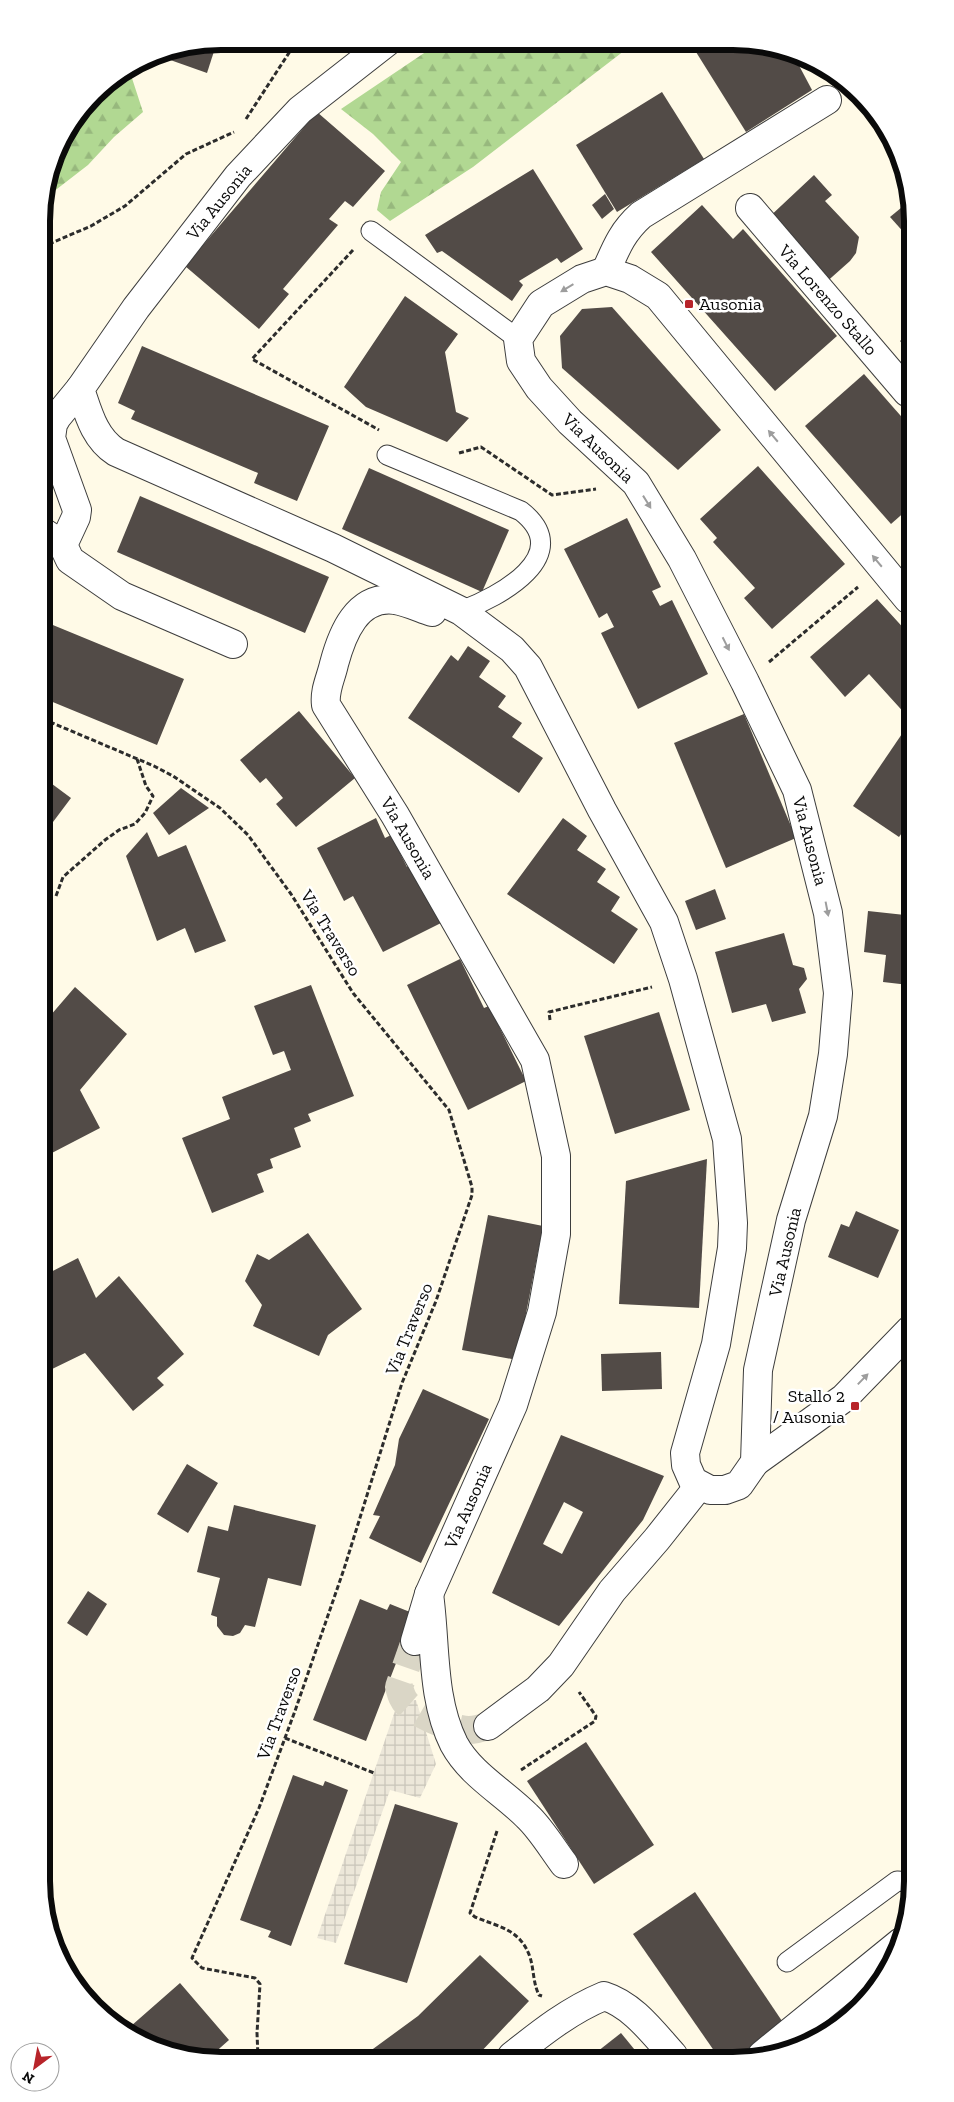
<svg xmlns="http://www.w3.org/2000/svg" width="954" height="2102" viewBox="0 0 954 2102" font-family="'Zilla Slab',serif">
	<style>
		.forest { fill: url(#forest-firs) }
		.plaza { fill: url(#plaza-grid) }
		.building { fill: #524b47; fill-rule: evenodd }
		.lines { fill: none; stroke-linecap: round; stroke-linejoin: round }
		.street-tunnel { stroke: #dad6c6; stroke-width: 28; stroke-dasharray: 28 14; stroke-linecap: butt }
		.lane-casing { stroke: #3d3d3d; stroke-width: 21 }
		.street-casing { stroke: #3d3d3d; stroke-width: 30 }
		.path { stroke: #2c2c2c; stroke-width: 3; stroke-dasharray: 5 2.5; stroke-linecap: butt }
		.lane { stroke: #fff; stroke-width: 19 }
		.street { stroke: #fff; stroke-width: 28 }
		.oneway { fill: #9d9d9d }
		.poi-dot { fill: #b8242a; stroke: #fff; stroke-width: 2 }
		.labels { text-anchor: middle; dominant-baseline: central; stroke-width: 5; stroke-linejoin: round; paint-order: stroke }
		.street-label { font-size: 18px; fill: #0a0a0a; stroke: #fff }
		.poi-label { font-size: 18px; fill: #0a0a0a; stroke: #fff; text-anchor: start }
		.rim { fill: none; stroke: #0a0a0a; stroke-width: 6 }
	</style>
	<defs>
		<pattern id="forest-firs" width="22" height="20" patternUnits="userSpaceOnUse" patternTransform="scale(1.25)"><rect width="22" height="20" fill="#b1d892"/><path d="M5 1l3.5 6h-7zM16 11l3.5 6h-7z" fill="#97b87d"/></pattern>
		<pattern id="plaza-grid" width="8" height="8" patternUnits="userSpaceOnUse" patternTransform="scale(1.25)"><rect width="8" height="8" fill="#ece7d9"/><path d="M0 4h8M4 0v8" fill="none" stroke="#c9c5b9"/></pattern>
	</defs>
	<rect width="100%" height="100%" fill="#fffae7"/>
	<!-- forest -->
	<g class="forest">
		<polygon points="439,43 633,44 473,167 390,221 377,210 381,192 401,162 373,134 341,109"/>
		<polygon points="129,69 143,112 114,137 88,165 44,199 60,141 102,86"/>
	</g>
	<!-- plaza -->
	<polygon class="plaza" points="416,1700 436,1764 420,1798 390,1790 336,1943 317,1938 398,1702"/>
	<!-- building -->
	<g class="building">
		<polygon points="217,42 207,73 159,56 160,53"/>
		<polygon points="691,44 768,45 795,58 812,90 746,132"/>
		<polygon points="662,92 704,159 617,212 576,145"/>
		<polygon points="317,112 385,171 353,207 345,201 329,219 338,225 283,289 289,294 259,329 185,266"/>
		<polygon points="533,169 583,249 561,263 557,258 519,281 523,285 512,301 442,251 437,253 425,235"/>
		<polygon points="814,175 832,195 825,201 859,237 856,253 850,261 823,285 766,220"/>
		<polygon points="605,194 614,209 602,219 592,205"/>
		<polygon points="907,203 907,236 890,217"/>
		<polygon points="702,205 733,239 743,229 837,336 775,391 651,252"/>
		<polygon points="405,296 458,334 445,352 456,412 469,418 447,442 366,407 344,387"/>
		<polygon points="612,307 721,430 678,470 562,368 560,336 582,309"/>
		<polygon points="907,335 907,349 900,341"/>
		<polygon points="142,346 329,426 297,501 254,483 258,473 131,419 135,411 118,403"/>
		<polygon points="864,374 907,423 908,509 891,524 805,426"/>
		<polygon points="758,466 845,564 772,629 744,598 755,588 713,542 717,538 700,519"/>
		<polygon points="369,468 509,530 482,592 342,529"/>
		<polygon points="140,496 329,577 305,633 117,552"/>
		<polygon points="627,518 661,587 652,591 660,606 672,600 708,674 638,709 601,633 614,627 607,613 599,618 564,549"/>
		<polygon points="877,599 908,633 908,717 869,674 845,697 810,657"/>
		<polygon points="43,607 53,611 48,623 184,679 157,745 43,698"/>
		<polygon points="468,646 490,661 479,677 506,696 498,707 522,723 512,737 543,758 519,793 408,718 451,655 458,661"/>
		<polygon points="299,711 355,778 296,827 276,804 283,798 266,778 260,783 240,760"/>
		<polygon points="744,714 796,838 726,868 674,743"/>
		<polygon points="908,725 909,823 899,837 853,806"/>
		<polygon points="44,778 71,798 44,834"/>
		<polygon points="181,788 209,808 169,835 153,813"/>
		<polygon points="376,818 385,838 391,835 407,867 413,863 443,922 383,952 353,896 344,901 317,848"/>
		<polygon points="563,818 587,836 577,850 606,869 597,882 620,897 611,911 638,929 614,964 507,894"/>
		<polygon points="147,832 158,857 186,845 226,941 195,953 185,928 157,941 126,856"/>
		<polygon points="715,889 726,919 696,930 685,901"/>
		<polygon points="868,911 905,915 909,920 909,985 883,982 886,955 864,952"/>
		<polygon points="784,933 793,965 804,968 807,979 799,989 806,1013 772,1022 766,1004 732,1013 715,952"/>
		<polygon points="460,959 484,1008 489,1006 526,1081 468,1110 407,985"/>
		<polygon points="311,985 354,1096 308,1114 311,1121 294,1128 301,1147 270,1159 273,1168 257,1174 264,1192 212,1213 182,1138 230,1119 222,1097 291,1070 284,1051 273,1055 254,1006"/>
		<polygon points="75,987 127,1034 80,1090 100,1128 48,1155 45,1150 44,1023"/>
		<polygon points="659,1012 690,1110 615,1134 584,1036"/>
		<polygon points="707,1159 699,1308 619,1304 626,1181"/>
		<polygon points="856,1211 899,1230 878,1278 828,1257 841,1224 849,1227"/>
		<polygon points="488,1215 543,1226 517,1360 462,1350"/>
		<polygon points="308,1233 362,1309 328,1335 319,1356 253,1326 262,1305 245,1281 257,1254 269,1260"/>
		<polygon points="78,1258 96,1298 119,1276 184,1354 157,1378 164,1385 133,1411 85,1353 48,1371 46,1365 45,1275"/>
		<polygon points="661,1352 662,1389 602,1391 601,1354"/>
		<polygon points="423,1389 489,1419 421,1563 369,1538 380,1516 373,1515 395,1465 399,1439"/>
		<path d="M561,1435l103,41 -21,44 -84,106 -67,-33zM564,1502l19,10 -21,42 -19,-10z"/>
		<polygon points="187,1464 218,1483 188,1533 157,1514"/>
		<polygon points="234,1505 316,1525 301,1586 268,1578 255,1627 245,1625 240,1633 233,1636 224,1635 217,1626 217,1617 211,1615 220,1578 197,1572 208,1526 228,1531"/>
		<polygon points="88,1591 107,1604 87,1636 67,1623"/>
		<polygon points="360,1599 387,1610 390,1604 415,1614 366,1741 313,1720"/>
		<polygon points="586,1742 654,1845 594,1884 527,1781"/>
		<polygon points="293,1775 323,1786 325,1781 348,1790 291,1946 268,1937 271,1931 240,1920"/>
		<polygon points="395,1804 458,1823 407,1983 344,1964"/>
		<polygon points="695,1892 784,2024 739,2055 717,2055 633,1934"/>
		<polygon points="480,1955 529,2001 477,2056 362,2057 418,2016"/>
		<polygon points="180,1983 229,2040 212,2055 213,2057 186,2057 138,2034 131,2026"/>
		<polygon points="621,2033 639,2055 593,2055"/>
	</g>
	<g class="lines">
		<!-- street-tunnel -->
		<path class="street-tunnel" d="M415,1641l-16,46c2,7 3,12 8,17 12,12 46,26 62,26 6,0 13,-2 19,-4"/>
		<defs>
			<g id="lane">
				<polyline points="371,231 518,339"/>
				<path d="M387,455l134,56c56,44 -22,86 -60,100"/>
				<polyline points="787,1962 897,1881 912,1882"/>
			</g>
			<g id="street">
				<path d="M387,42l-87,68 -62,66 -102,132 -56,81c8,23 14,49 36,63l217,96 128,63 51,38 16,18 74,143 62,112 19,57 44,160 6,84 -1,25 -16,96 -31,109 1,12 7,16 17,9h15l14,-5 16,-23 3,-92 33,-150 32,-104 10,-62 5,-61 -10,-80 -31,-123 -52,-108 -63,-123 -46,-76 -66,-61 -31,-34 -18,-27 -3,-22 23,-35 41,-25 24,-8 24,8 28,17 250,303"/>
				<polyline points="750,208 907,392"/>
				<path d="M606,271c10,-23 16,-39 35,-56l186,-115"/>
				<polyline points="80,389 57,417 53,424 51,438 77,510 76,517 63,545 70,560 122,596 233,644"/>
				<polyline points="43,532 63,545"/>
				<polyline points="755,1462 844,1398 910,1330"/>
				<path d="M429,1594l84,-189 29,-93 14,-78v-78l-21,-96 -140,-245 -69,-110c-2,-15 5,-27 8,-41 8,-30 23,-69 61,-64 12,2 25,8 37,12"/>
				<path d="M415,1641l14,-47c7,49 2,104 25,150 16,30 49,48 73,72 14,13 25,32 37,48"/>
				<polyline points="488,1726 538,1689 561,1665 612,1591 657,1539 699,1486"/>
				<polyline points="762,2055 901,1942"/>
				<path d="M512,2056c29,-23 58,-46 92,-60 29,9 49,37 69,59"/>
			</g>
		</defs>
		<!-- lane casing -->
		<use href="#lane" class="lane-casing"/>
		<!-- street casing -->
		<use href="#street" class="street-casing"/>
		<!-- path -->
		<g class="path">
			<polyline points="246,119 296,42"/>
			<polyline points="42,247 91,226 125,206 186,154 234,132"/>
			<polyline points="353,250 252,359 379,430"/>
			<polyline points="459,453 481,447 552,495 596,489"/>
			<polyline points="769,662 858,587"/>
			<polyline points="43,719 154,766 173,776 220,808 248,835 291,894 353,993 449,1110 472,1187 472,1195 436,1301 402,1383 344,1569 295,1711 259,1808 192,1958 202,1968 255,1978 260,1984 257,2033 258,2057"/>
			<polyline points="56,896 63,877 105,840 119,830 135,824 145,813 153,796 146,786 137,759"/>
			<polyline points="550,1020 549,1012 652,987"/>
			<polyline points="285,1738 374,1773"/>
			<polyline points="521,1770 595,1721 596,1716 579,1692"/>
			<path d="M497,1831l-27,82 5,4c24,10 45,12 55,40 4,13 3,26 9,38l3,1"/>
		</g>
		<!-- lane -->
		<use href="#lane" class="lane"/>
		<!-- street -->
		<use href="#street" class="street"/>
	</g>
	<!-- one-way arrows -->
	<defs><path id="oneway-solid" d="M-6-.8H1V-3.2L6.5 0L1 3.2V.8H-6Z" transform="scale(1.25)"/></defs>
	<g class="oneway">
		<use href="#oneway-solid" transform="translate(567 288) rotate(149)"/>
		<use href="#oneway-solid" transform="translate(773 436) rotate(-130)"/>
		<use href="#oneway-solid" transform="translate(647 502) rotate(58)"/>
		<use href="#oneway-solid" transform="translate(877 561) rotate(-130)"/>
		<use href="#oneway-solid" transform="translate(726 644) rotate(63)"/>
		<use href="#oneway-solid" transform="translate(827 909) rotate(79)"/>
		<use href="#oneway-solid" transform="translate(863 1379) rotate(-46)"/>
	</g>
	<!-- markers -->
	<g class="poi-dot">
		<rect x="684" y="299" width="10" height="10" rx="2.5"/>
		<rect x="850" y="1401" width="10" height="10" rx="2.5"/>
	</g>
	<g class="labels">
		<!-- street labels -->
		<g class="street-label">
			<text transform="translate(219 202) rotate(-51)">Via Ausonia</text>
			<text transform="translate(828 300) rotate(49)">Via Lorenzo Stallo</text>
			<text transform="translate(598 448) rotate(44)">Via Ausonia</text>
			<text transform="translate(408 838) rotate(60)">Via Ausonia</text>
			<text transform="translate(810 841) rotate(75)">Via Ausonia</text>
			<text transform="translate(331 933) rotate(58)">Via Traverso</text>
			<text transform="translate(785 1252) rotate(-77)">Via Ausonia</text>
			<text transform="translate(409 1329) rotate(-68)">Via Traverso</text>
			<text transform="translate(468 1506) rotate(-66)">Via Ausonia</text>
			<text transform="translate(279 1713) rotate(-70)">Via Traverso</text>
		</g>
		<!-- poi labels -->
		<g class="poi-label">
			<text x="699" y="304">Ausonia</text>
			<text x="845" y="1396" text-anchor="end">Stallo 2<tspan x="845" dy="21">/ Ausonia</tspan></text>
		</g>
	</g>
	<!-- crop -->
	<path d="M0 0H954V2102H0ZM221 50H733A171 171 0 0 1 904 221V1881A171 171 0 0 1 733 2052H221A171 171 0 0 1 50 1881V221A171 171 0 0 1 221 50Z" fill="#fff" fill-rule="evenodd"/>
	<path class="rim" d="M221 50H733A171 171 0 0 1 904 221V1881A171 171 0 0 1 733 2052H221A171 171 0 0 1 50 1881V221A171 171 0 0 1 221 50Z"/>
	<!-- north arrow -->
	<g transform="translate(35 2067) rotate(212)"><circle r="24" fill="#ffffff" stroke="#9d9d9d"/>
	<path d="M0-4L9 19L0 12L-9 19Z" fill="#b8242a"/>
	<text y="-8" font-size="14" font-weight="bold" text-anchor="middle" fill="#0a0a0a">N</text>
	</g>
</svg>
